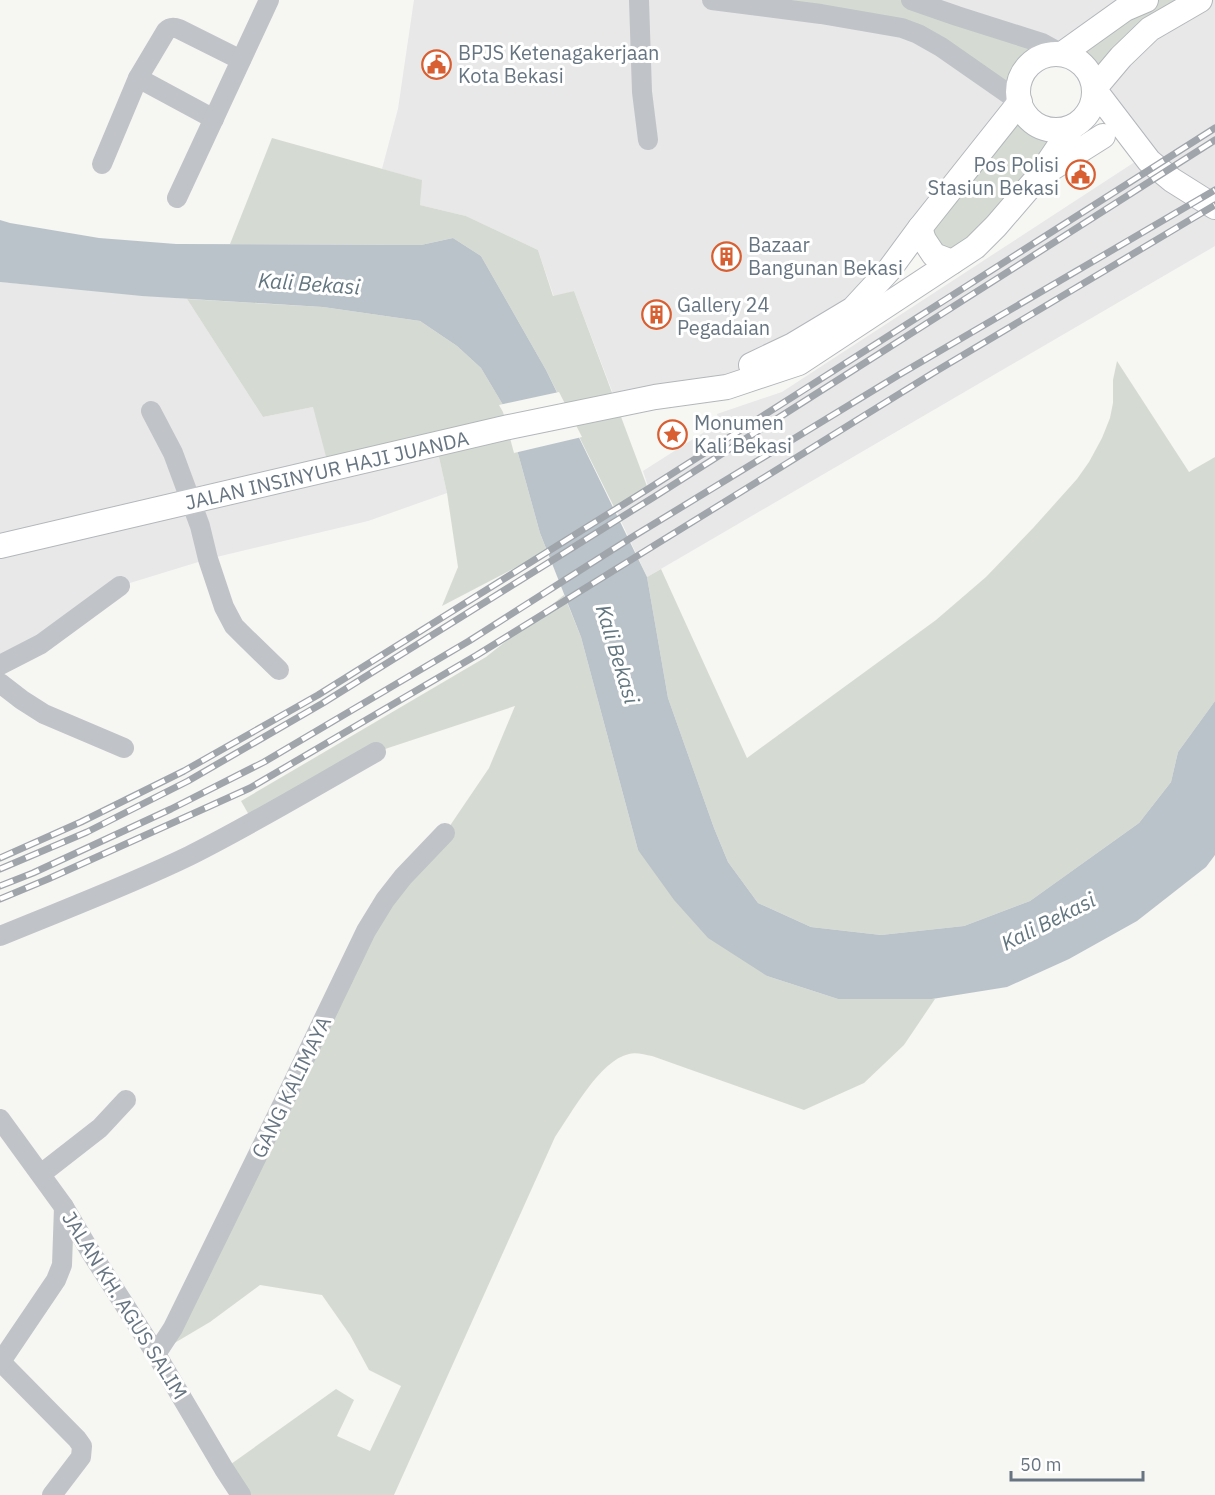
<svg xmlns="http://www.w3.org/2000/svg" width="1215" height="1495" viewBox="0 0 1215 1495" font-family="'IBM Plex Sans',sans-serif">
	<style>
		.built { fill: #e7e8e7 }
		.green { fill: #d5dbd3 }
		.water { fill: #bac3c9 }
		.pier { fill: #f6f6f3 }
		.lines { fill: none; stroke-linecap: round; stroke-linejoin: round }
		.major-casing { stroke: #b3b7bb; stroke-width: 26 }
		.minor { stroke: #c0c3c7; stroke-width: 20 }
		.major { stroke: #fff; stroke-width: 24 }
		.rail-casing { stroke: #9fa5ab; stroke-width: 7 }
		.rail { stroke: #fff; stroke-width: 4.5; stroke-dasharray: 14; stroke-linecap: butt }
		.labels { text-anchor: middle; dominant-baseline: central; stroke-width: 6; stroke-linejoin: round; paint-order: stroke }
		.poi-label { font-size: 20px; fill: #677582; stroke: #fff; text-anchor: start }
		.street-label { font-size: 20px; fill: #677582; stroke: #fff }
		.water-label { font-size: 21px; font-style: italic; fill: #63767f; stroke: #fff }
	</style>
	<rect width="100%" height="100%" fill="#f6f6f3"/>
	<!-- built -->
	<g class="built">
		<polygon points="414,0 706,0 902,28 1020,102 889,270 793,345 727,375 617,404 574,291 554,297 538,250 466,216 420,205 421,180 382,169 398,109"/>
		<polygon points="911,0 1146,0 1062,54"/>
		<polygon points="1200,0 1215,0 1215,246 647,577 616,510 649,489 643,471 720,422 717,414 782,392 1144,156 1094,89"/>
		<polygon points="0,282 187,299 263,417 313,407 436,444 447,493 368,521 208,559 120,586 0,665"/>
	</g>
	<!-- green -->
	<g class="green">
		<path d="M706,0h205l151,54 84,-54h54l-109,77c-6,-13 -18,-23 -33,-22 -4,0 -11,0 -14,1 -3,1 -5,4 -8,6 -25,18 -23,57 9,67 6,2 13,1 19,0l-112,133 -28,-22 95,-137 -101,-69z"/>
		<polygon points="272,138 422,180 420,205 466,216 538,250 553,296 574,291 648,489 615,509 546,370 481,256 453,238 421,245 230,244"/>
		<polygon points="187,299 323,307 420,321 457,346 481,368 506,410 540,533 547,551 442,606 458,567 447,493 436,444 329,468 313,407 263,417"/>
		<polygon points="1117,361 1189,472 1215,457 1215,701 1178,752 1171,782 1139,823 1030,901 964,926 881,935 811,927 758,903 728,862 714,828 668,698 647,577 661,569 747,758 936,620 986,577 1034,527 1077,479 1089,462 1102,438 1110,418 1113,403 1113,380"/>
		<path d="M564,595l17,42 57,213 129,126 71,23h97l-31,46 -40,38 -60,27 -152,-54c-7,-1 -16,-4 -23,-2 -29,6 -58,60 -74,83l-161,358h-153l-17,-26 112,-80 18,11 -17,36 33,15 31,-65 -32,-16 -19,-35 -28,-40 -62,-10 -50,37 -54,32 210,-423 79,-98 44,-65 26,-62 -139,46 -123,70 -12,-21 245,-144z"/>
	</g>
	<!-- water -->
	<polygon class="water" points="0,220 10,223 99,238 176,244 421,245 453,238 481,256 546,370 647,577 668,698 714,828 728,862 758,903 811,927 881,935 964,926 1030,901 1139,823 1171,782 1178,752 1215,701 1215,855 1206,867 1137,921 1069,959 1007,987 932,999 838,999 767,976 708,938 674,900 638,850 581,637 540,533 506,410 481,368 457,346 420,321 323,307 142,296 0,282"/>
	<!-- pier -->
	<polygon class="pier" points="559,392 582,437 514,453 503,412 499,405"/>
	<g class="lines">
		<defs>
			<g id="major">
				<polyline points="1200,0 1150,29 1121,57 1094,89 1149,161 1172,180 1215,207"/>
				<polyline points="1062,54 1125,9 1146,0"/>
				<circle cx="1056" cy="92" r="38"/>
				<polyline points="1046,172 1103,136"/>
				<polyline points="920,228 924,240 934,255 952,262"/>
				<polyline points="751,365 793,345 853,309 889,270 920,228 1020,102"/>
				<polyline points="0,546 509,427 655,397 727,387 799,363 975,247 996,226 1039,176 1072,127"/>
			</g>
		</defs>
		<!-- major casing -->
		<use href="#major" class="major-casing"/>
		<!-- minor -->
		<g class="minor">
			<polyline points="639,0 642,92 648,140"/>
			<polyline points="712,0 821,14 902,28 918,34 941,47 1020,102"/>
			<polyline points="911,0 957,16 1042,43 1062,54"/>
			<polyline points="138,78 214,119"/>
			<path d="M102,164l36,-86 28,-47c4,-4 8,-4 13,-2l62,31"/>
			<polyline points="177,198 269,0"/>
			<polyline points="151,411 173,453 200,526 208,559 224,607 234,626 246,638 279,670"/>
			<polyline points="0,665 41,644 120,586"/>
			<polyline points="0,683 22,700 44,714 124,748"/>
			<path d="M0,936c63,-26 127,-50 189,-80 64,-32 125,-69 187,-104"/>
			<polyline points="0,1119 64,1207 90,1251 156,1354 224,1469 241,1495"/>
			<polyline points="41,1174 100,1128 126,1100"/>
			<polyline points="156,1354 173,1328 291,1087 366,931 385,900 403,877 445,833"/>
			<polyline points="1,1362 77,1439 82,1446 81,1457 52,1495"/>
			<polyline points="0,1363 56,1280 62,1265 64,1207"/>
		</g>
		<!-- major -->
		<use href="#major" class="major"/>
		<defs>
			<g id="rail">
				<polyline points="0,858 81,822 184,771 318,695 648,489 1215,128"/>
				<polyline points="0,869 87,832 188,781 323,703 654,497 1215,140"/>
				<polyline points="0,886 33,873 171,809 264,762 469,641 634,536 897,376 1215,190"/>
				<polyline points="0,899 48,879 250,788 477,655 938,370 1215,205"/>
			</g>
		</defs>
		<!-- rail casing -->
		<use href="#rail" class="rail-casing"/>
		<!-- rail -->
		<use href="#rail" class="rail"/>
	</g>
	<!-- icons -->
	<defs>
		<symbol id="civic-ring" viewBox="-11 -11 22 22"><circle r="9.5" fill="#fff" stroke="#d85f32" stroke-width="1.5"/><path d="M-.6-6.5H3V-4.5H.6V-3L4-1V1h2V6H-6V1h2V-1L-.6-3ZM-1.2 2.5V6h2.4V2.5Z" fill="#d85f32"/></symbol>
		<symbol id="building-ring" viewBox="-11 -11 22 22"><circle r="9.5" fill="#fff" stroke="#d85f32" stroke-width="1.5"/><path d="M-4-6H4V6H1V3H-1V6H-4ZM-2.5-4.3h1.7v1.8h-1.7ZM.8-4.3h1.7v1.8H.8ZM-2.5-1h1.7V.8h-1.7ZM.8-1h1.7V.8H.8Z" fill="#d85f32"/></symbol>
		<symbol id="sight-ring" viewBox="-11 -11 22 22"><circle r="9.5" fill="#fff" stroke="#d85f32" stroke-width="1.5"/><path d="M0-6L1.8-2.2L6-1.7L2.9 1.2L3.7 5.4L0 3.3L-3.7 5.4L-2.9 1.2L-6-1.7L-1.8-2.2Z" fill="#d85f32"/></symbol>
	</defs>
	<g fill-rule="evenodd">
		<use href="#civic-ring" x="420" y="48" width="33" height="33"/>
		<use href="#civic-ring" x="1064" y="158" width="33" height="33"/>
		<use href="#building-ring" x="710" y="240" width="33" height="33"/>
		<use href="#building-ring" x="640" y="298" width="33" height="33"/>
		<use href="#sight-ring" x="656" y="418" width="33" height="33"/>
	</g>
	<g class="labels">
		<!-- poi labels -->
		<g class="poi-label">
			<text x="458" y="52">BPJS Ketenagakerjaan<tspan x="458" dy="23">Kota Bekasi</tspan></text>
			<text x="1059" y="164" text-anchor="end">Pos Polisi<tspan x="1059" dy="23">Stasiun Bekasi</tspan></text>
			<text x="748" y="244">Bazaar<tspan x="748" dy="23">Bangunan Bekasi</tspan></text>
			<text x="677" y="304">Gallery 24<tspan x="677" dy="23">Pegadaian</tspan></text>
			<text x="694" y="422">Monumen<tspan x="694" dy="23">Kali Bekasi</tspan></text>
		</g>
		<!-- street labels -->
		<g class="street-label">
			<text transform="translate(327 470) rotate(-13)">JALAN INSINYUR HAJI JUANDA</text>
			<text transform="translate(291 1087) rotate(-64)">GANG KALIMAYA</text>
			<text transform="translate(125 1305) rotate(58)">JALAN KH. AGUS SALIM</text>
		</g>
		<!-- water labels -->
		<g class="water-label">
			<text transform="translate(309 283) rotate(4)">Kali Bekasi</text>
			<text transform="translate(618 654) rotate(73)">Kali Bekasi</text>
			<text transform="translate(1048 921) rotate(-27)">Kali Bekasi</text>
		</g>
	</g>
	<!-- scale -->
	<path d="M1011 1471v9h132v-9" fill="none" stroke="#677582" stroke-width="3"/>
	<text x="1020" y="1471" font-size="18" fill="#677582" stroke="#ffffff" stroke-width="4.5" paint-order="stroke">50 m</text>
</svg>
